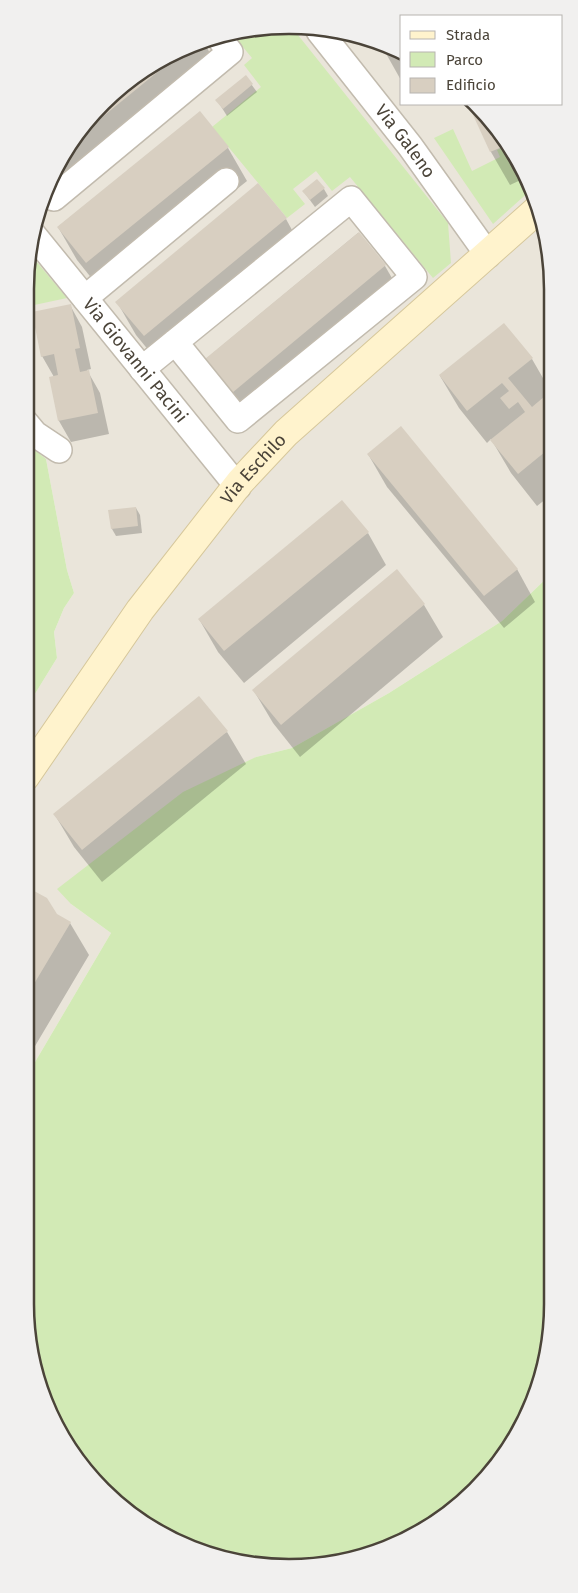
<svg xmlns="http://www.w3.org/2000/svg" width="578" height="1593" viewBox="0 0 578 1593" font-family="'Fira Sans',sans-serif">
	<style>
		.residential { fill: #eae5da }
		.green { fill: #d2eab5 }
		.shadow { fill: #0003 }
		.building { fill: #d8cfc1 }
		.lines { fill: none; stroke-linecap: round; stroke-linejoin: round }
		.minor-casing { stroke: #c2bbae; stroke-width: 28 }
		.secondary-casing { stroke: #d6c79b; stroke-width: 30 }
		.minor { stroke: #fff; stroke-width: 25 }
		.secondary { stroke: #fff3cd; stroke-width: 28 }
		.labels { text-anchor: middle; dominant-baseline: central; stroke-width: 4; stroke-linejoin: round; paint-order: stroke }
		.street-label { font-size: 18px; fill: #4b4439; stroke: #fff }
		.rim { fill: none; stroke: #4b4439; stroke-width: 2.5 }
	</style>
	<rect width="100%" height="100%" fill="#f6f3ec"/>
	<!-- residential -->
	<g class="residential">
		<polygon points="254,27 357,34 402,52 402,104 474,104 487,115 526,172 551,254 551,574 502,621 389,693 292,748 256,757 71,904 111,933 25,1079 25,710 57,658 54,632 64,608 74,593 67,570 46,459 25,442 25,289 34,221 79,129 157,61"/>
		<polygon points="25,1238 27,1241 31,1333 25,1304"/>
	</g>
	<!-- green -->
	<g class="green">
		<polygon points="254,27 294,30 448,223 451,263 433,278 350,177 332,191 316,171 293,189 305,204 287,218 212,127 261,87 244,65 252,58 233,35"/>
		<polygon points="453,129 472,171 500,157 497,150 507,145 526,172 531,190 493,224 434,138"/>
		<polygon points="30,254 67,298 25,307 25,289"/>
		<polygon points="25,442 46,459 67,570 74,593 64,608 54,632 57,658 25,710"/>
		<polygon points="551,574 553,1304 544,1372 508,1451 436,1523 357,1559 255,1566 172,1541 91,1478 45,1405 31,1333 27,1242 25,1244 25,1079 111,933 71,904 57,889 183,792 256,757 292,748 389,693 502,621"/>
	</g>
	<!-- shadow -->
	<g class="shadow">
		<polygon points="205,44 219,70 64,196 53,182 79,129 157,61"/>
		<polygon points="381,44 402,52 402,82 384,50"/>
		<polygon points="246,77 257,92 227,116 217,100"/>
		<polygon points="469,104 474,104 487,115 526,172 527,177 510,185 491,152"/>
		<polygon points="200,113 228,148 247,181 105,295 77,260 58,227"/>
		<polygon points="324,189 328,196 315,207 304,192"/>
		<polygon points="286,219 304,252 163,368 136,335 117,302"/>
		<polygon points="358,233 385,266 404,299 252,425 225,392 206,359"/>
		<polygon points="70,305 82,327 91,369 87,370 100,393 109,434 71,442 59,421 54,377 42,356"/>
		<polygon points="532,359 551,392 551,495 537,506 511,473 491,439 487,443 459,408 440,376"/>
		<polygon points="368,454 517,569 535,602 504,628 387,487"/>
		<polygon points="136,508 140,515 142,533 116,536 112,529 109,511"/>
		<polygon points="368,533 386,565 244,683 218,652 199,619"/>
		<polygon points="397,571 424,605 443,637 300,757 273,723 254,691"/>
		<polygon points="227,732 246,764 102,882 74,847 55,815"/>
		<polygon points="25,887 56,915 70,923 89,955 25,1063"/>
	</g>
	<!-- building -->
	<g class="building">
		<polygon points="379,43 390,48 383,51"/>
		<polygon points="182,52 73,141 79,129 157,61"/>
		<polygon points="246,75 253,84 223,109 215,100"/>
		<polygon points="468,104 474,104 487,115 507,145 490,152"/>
		<polygon points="200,111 229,147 86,263 57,227"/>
		<polygon points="317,179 325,188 310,200 302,191"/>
		<polygon points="258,183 287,218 144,336 115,302"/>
		<polygon points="359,232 386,265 232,393 205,359"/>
		<polygon points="71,304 80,348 75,349 80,372 89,370 98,413 58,421 49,377 58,375 54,354 41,357 32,312"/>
		<polygon points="504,323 533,358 508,378 532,407 551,391 551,447 518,474 490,440 525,412 518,402 509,409 500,398 509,391 502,383 467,411 439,375"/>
		<polygon points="401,426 518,569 484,596 367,454"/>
		<polygon points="551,497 551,511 544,502"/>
		<polygon points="342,500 369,532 224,651 198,619"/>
		<polygon points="136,507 138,526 111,529 108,510"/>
		<polygon points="397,569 425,604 281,725 252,690"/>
		<polygon points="199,696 228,731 82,850 53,814"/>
		<polygon points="25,886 47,898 57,914 71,922 25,999"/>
	</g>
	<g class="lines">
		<defs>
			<g id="minor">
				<path id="s1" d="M319,31l91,115 78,109"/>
				<polyline points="48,192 54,198 230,52 220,39"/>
				<path id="s2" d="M32,233l206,254"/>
				<polyline points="85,298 226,181"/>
				<polyline points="142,369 351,199 414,277 238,420 175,342"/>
				<polyline points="25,422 35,434 59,450"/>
			</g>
			<g id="secondary">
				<path id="s3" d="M25,777l115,-167 100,-128 46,-49 251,-223"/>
			</g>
		</defs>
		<!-- minor casing -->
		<use href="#minor" class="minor-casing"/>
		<!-- secondary casing -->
		<use href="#secondary" class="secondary-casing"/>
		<!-- minor -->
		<use href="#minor" class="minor"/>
		<!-- secondary -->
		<use href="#secondary" class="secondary"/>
	</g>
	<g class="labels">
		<!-- street labels -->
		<g class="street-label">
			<text stroke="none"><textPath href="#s1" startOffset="140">Via Galeno</textPath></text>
			<text stroke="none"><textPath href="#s2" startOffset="164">Via Giovanni Pacini</textPath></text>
			<text stroke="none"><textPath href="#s3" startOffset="384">Via Eschilo</textPath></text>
		</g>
	</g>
	<!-- crop -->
	<path d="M0 0H578V1593H0ZM289 34H289A255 255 0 0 1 544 289V1304A255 255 0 0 1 289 1559H289A255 255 0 0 1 34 1304V289A255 255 0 0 1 289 34Z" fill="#f1f0ef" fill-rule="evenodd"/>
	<path class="rim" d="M289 34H289A255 255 0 0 1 544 289V1304A255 255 0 0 1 289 1559H289A255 255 0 0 1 34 1304V289A255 255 0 0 1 289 34Z"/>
	<!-- legend -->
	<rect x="400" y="15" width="162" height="90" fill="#ffffff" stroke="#b7b4b0"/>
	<rect x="410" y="31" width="25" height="8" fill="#fff3cd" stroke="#b7b4b0"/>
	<text x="446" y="40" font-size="15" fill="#4b4439">Strada</text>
	<rect x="410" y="52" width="25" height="15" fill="#d2eab5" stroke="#b7b4b0"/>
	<text x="446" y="65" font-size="15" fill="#4b4439">Parco</text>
	<rect x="410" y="78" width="25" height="15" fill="#d8cfc1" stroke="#b7b4b0"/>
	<text x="446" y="90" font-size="15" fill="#4b4439">Edificio</text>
</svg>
